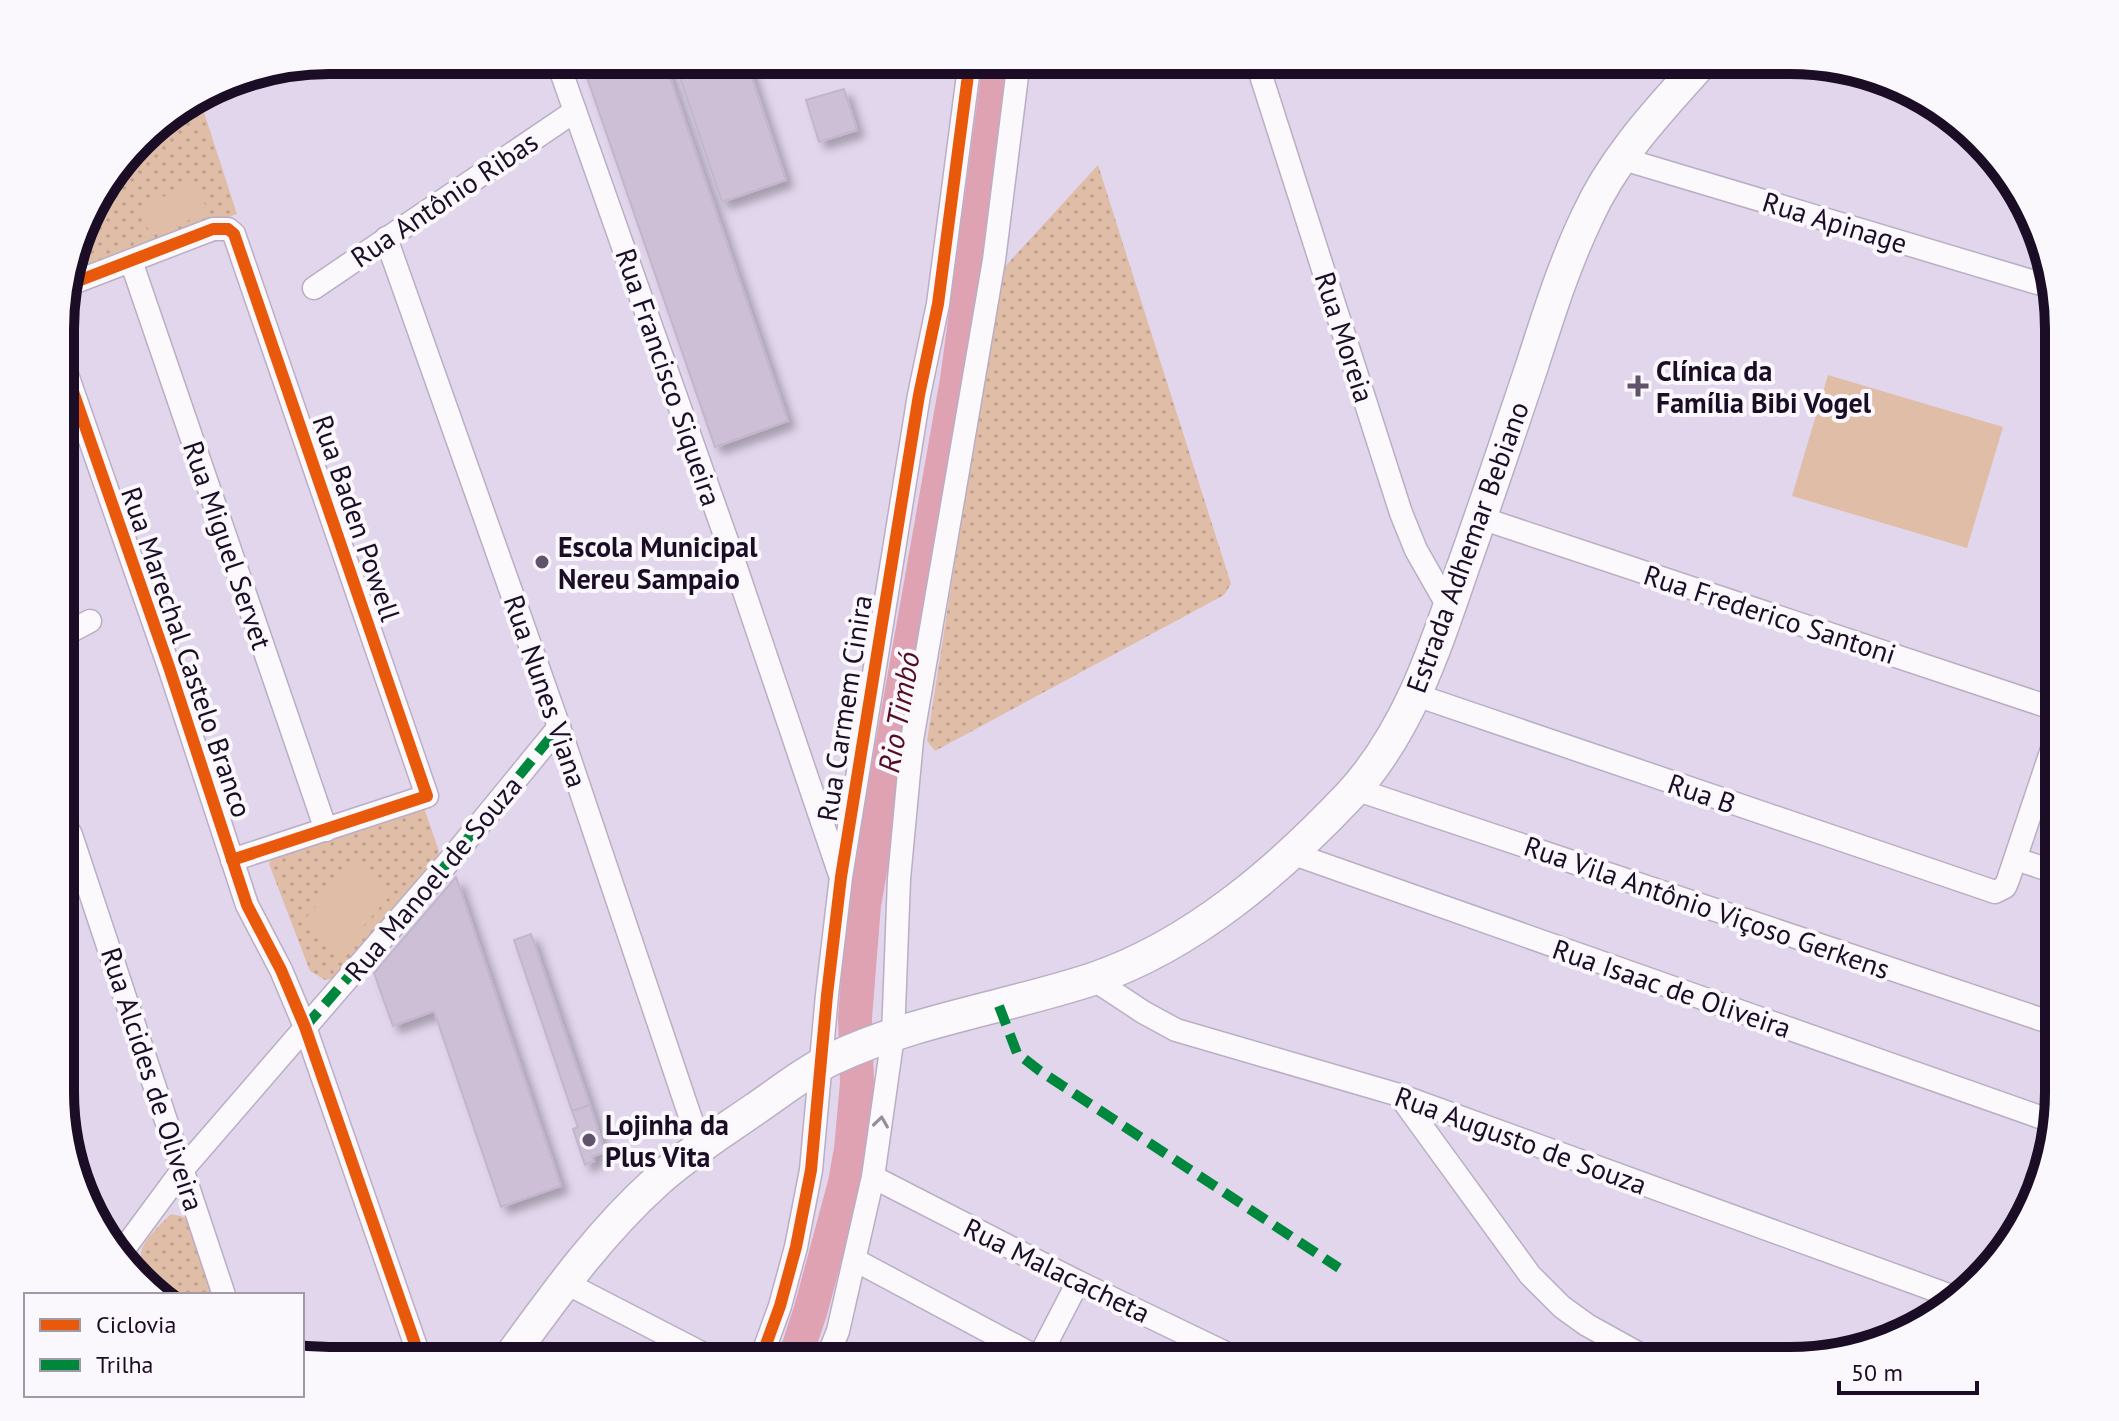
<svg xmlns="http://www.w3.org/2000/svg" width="2119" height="1421" viewBox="0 0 2119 1421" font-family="'PT Sans',sans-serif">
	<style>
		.grass { fill: url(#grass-dots) }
		.garden { fill: #e0bda6 }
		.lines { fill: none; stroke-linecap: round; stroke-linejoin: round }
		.river { stroke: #dfa2b2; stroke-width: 34 }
		.building { fill: #ccbfd6; stroke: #c2b5cc; stroke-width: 2; filter: url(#shadow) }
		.street-casing { stroke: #baaec5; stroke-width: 25 }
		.secondary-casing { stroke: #baaec5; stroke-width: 35 }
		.street { stroke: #fbf9fc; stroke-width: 22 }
		.secondary { stroke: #fbf9fc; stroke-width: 32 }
		.quiet { stroke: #00873e; stroke-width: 10; stroke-dasharray: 20 10; stroke-linecap: butt }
		.cycleway-casing { stroke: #faf7fd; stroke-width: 17 }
		.cycleway { stroke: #e8590c; stroke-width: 12 }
		.oneway { stroke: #968f9b }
		.poi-dot { fill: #61536b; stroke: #faf7fd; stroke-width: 3 }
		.labels { text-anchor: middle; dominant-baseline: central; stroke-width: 8; stroke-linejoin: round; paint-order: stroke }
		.street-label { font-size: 28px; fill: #1b0d25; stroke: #faf7fd }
		.poi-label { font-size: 28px; font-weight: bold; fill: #1b0d25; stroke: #faf7fd; text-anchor: start }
		.water-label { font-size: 30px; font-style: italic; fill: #560b22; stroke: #faf7fd }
		.rim { fill: none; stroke: #1b0d25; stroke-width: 10 }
	</style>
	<defs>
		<pattern id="grass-dots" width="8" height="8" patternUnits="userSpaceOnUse" patternTransform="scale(2)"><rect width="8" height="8" fill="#e0bda6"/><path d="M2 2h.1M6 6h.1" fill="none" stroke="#c0a18f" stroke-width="1.8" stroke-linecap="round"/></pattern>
		<filter id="shadow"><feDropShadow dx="7" dy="7" stdDeviation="4" flood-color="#0004"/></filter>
	</defs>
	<rect width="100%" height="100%" fill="#e2d6ed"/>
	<!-- grass -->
	<g class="grass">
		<polygon points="199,97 237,214 68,276 88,209 151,127"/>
		<polygon points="1098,165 1231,584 1224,595 935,751 927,741 1000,272"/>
		<polygon points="423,805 439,851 435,864 333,978 325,980 310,971 269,864 271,857"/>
		<path d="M171,1214l13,3 5,5 25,73h-53c-31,-42 -25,-46 10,-81z"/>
	</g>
	<!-- garden -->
	<g class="garden">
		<polygon points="196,183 208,212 151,236 139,207"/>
		<polygon points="1828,375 2003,427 1967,548 1792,496"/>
		<polygon points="355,861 392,893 341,952 304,920"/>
	</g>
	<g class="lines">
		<!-- river -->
		<polyline class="river" points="794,1361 811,1309 845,1183 851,1149 857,1083 855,1018 864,905 957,380 1000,60"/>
	</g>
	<!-- building -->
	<g class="building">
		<polygon points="581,60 664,60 788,421 715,447"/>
		<polygon points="674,60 746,60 786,180 722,202"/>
		<polygon points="844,89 857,130 819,142 806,100"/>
		<polygon points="456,877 561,1186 501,1207 434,1011 393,1026 374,973"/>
		<polygon points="531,934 590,1105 572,1111 514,940"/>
		<polygon points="590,1105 605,1152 592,1157 594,1161 585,1165 573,1129 578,1127 572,1111"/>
	</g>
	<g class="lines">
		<defs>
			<g id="street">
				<polyline points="557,60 727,541 839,872"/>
				<polyline points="1256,60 1401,513 1416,550 1449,608"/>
				<polyline points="1620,158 2051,287"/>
				<polyline points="386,238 559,727 700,1146"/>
				<polyline points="131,261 326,830"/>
				<polyline points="65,286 213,229 228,229 234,234 427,796 232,860"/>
				<polyline points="314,288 575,111"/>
				<polyline points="62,360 169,667 247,905 281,970 305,1027 421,1361"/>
				<polyline points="1481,518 2058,710"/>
				<polyline points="62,636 90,621"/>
				<polyline points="1416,695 1995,892 2005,887 2008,880 2058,731"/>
				<polyline points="1355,789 2058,1025"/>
				<polyline points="62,819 71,835 224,1295"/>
				<polyline points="1291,853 2054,1122"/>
				<polyline points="2016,859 2058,873"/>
				<polyline points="1093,979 1143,1012 1176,1030 1399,1095 1954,1297"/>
				<polyline points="1399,1095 1530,1275 1562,1307 1587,1325 1652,1361"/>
				<polyline points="873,1177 1078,1282 1242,1361"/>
				<polyline points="121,1253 183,1169 451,859 559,727"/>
				<polyline points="855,1260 1044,1361"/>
				<polyline points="564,1282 717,1361"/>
				<polyline points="760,1361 780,1306 796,1247 811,1170 827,995 841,877 919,395 938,304 970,60"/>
				<polyline points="826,1361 838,1331 873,1177 893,1036 899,879 912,740 994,260 1019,60"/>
				<polyline points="1037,1361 1078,1282"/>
			</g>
			<path id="secondary" d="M507,1361c46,-63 91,-127 150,-180 30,-27 65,-49 98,-72 25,-17 51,-38 79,-51 81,-38 174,-51 259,-79 100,-34 186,-109 257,-184 58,-63 85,-146 112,-225 24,-67 47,-136 70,-204 16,-50 32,-101 55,-149 27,-60 73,-108 117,-157"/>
		</defs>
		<!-- street casing -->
		<use href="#street" class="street-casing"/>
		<!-- secondary casing -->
		<use href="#secondary" class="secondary-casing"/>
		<!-- street -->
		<use href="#street" class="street"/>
		<!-- secondary -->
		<use href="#secondary" class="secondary"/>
		<!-- quiet -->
		<g class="quiet">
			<polyline points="999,1006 1017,1053 1040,1071 1339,1268"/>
			<polyline points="305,1027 451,859 559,727"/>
		</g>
		<defs>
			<g id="cycleway">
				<polyline points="65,286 213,229 228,229 234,234 427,796 232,860"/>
				<polyline points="62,360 169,667 247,905 281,970 305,1027 421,1361"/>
				<polyline points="760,1361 780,1306 796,1247 811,1170 827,995 841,877 919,395 938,304 970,60"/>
			</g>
		</defs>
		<!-- cycleway casing -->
		<use href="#cycleway" class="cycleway-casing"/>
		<!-- cycleway -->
		<use href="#cycleway" class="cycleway"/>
	</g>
	<!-- one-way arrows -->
	<defs><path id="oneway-chevron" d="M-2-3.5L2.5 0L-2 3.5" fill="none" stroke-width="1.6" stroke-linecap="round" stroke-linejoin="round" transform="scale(2)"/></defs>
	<use class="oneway" href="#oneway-chevron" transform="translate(881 1122) rotate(-82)"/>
	<!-- markers -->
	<g class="poi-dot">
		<path d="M1634 374h8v8h8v8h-8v8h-8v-8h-8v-8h8z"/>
		<circle cx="542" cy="562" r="8"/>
		<circle cx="589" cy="1140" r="8"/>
	</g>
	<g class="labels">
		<!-- street labels -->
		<g class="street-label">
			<text transform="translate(444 199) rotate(-34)">Rua Antônio Ribas</text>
			<text transform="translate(1835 222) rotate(17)">Rua Apinage</text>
			<text transform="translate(1345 337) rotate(72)">Rua Moreia</text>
			<text transform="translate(669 377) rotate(71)">Rua Francisco Siqueira</text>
			<text transform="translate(357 518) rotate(71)">Rua Baden Powell</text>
			<text transform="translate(228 545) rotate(71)">Rua Miguel Servet</text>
			<text transform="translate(1467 547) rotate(-70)">Estrada Adhemar Bebiano</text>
			<text transform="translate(1770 614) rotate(18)">Rua Frederico Santoni</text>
			<text transform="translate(187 652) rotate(71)">Rua Marechal Castelo Branco</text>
			<text transform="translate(546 691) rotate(71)">Rua Nunes Viana</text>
			<text transform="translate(844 708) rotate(-81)">Rua Carmem Cinira</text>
			<text transform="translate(1702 793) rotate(19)">Rua B</text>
			<text transform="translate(433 878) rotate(-50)">Rua Manoel de Souza</text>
			<text transform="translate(1707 907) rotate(19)">Rua Vila Antônio Viçoso Gerkens</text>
			<text transform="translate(1672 988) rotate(19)">Rua Isaac de Oliveira</text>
			<text transform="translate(153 1079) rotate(72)">Rua Alcides de Oliveira</text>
			<text transform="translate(1521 1140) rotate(20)">Rua Augusto de Souza</text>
			<text transform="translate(1057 1270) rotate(26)">Rua Malacacheta</text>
		</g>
		<!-- poi labels -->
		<g class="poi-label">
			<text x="1656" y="370">Clínica da<tspan x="1656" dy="32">Família Bibi Vogel</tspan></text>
			<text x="558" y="546">Escola Municipal<tspan x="558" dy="32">Nereu Sampaio</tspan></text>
			<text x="605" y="1124">Lojinha da<tspan x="605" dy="32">Plus Vita</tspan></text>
		</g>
		<!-- water labels -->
		<g class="water-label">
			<text transform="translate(898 712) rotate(-80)">Rio Timbó</text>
		</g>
	</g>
	<!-- crop -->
	<path d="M0 0H2119V1421H0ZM329 74H1790A255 255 0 0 1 2045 329V1092A255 255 0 0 1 1790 1347H329A255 255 0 0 1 74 1092V329A255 255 0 0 1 329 74Z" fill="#faf7fd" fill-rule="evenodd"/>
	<path class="rim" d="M329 74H1790A255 255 0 0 1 2045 329V1092A255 255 0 0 1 1790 1347H329A255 255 0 0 1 74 1092V329A255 255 0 0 1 329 74Z"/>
	<!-- legend -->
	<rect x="24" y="1293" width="280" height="104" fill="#faf7fd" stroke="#a199a7" stroke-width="2"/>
	<rect x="40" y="1319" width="40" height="12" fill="#e8590c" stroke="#a199a7" stroke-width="2"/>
	<text x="96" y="1333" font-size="24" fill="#1b0d25">Ciclovia</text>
	<rect x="40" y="1359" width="40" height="12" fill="#00873e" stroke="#a199a7" stroke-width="2"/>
	<text x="96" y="1373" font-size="24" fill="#1b0d25">Trilha</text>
	<!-- scale -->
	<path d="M1839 1381v12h138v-12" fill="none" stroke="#1b0d25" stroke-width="4"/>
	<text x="1851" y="1381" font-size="24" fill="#1b0d25" stroke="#faf7fd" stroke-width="6" paint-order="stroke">50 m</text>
</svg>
